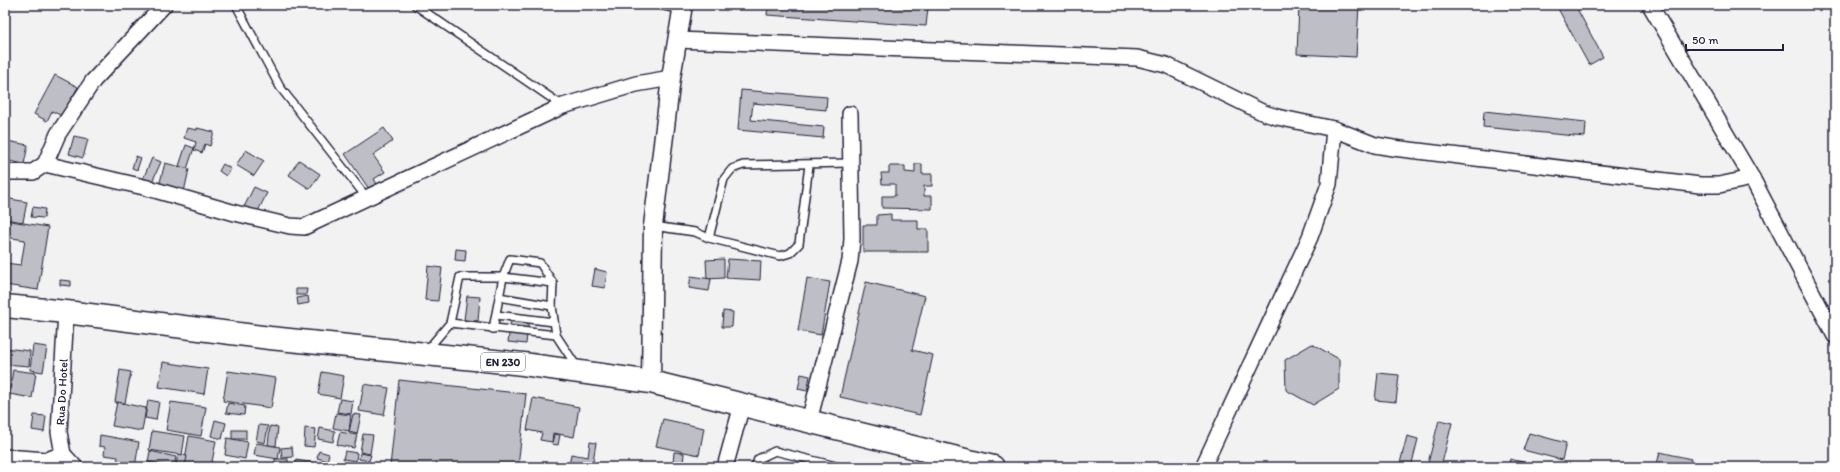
<svg xmlns="http://www.w3.org/2000/svg" width="1840" height="472" viewBox="0 0 1840 472" font-family="Itim,sans-serif">
	<style>
		.building { fill: #bebec6; stroke: #22223b }
		.lines { fill: none; stroke-linecap: round; stroke-linejoin: round }
		.service-casing { stroke: #22223b; stroke-width: 10 }
		.minor-casing { stroke: #22223b; stroke-width: 18 }
		.tertiary-casing { stroke: #22223b; stroke-width: 21 }
		.primary-casing { stroke: #22223b; stroke-width: 25 }
		.service { stroke: #fff; stroke-width: 7 }
		.minor { stroke: #fff; stroke-width: 15 }
		.tertiary { stroke: #fff; stroke-width: 18 }
		.primary { stroke: #fff; stroke-width: 22 }
		.labels { text-anchor: middle; dominant-baseline: central; stroke-width: 3; stroke-linejoin: round; paint-order: stroke }
		.shield { fill: #fff; stroke: #646476; stroke-width: 1 }
		.shield-label { font-size: 11px; font-weight: bold; fill: #22223b }
		.street-label { font-size: 12px; fill: #22223b; stroke: #fff }
	</style>
	<rect width="100%" height="100%" fill="#f2f2f3"/>
	<filter id="ink" filterUnits="userSpaceOnUse"><feTurbulence type="fractalNoise" baseFrequency=".025" numOctaves="2"/><feDisplacementMap in="SourceGraphic" scale="8" xChannelSelector="R" yChannelSelector="G"/><feConvolveMatrix kernelMatrix="1 2 1 2 8 2 1 2 1" color-interpolation-filters="sRGB"/></filter>
	<g filter="url(#ink)">
		<!-- building -->
		<g class="building">
			<polygon points="768,5 890,5 928,8 926,26 767,15"/>
			<polygon points="1299,5 1359,5 1356,57 1297,54"/>
			<polygon points="1556,5 1575,5 1603,57 1589,65"/>
			<polygon points="55,75 78,87 62,116 52,111 47,121 34,114"/>
			<polygon points="741,90 827,97 826,110 753,103 751,120 824,127 823,138 738,130"/>
			<polygon points="1484,111 1586,122 1585,137 1483,127"/>
			<polygon points="187,128 197,130 197,128 214,132 210,146 205,144 202,153 194,150 196,142 184,138"/>
			<polygon points="384,128 393,141 373,155 385,172 374,179 377,184 369,189 345,154"/>
			<polygon points="74,136 88,139 83,158 69,154"/>
			<polygon points="7,141 28,145 24,164 5,160"/>
			<polygon points="186,145 194,148 187,169 179,166"/>
			<polygon points="246,150 264,161 254,176 236,165"/>
			<polygon points="136,156 141,158 137,170 132,168"/>
			<polygon points="152,158 161,162 152,182 143,179"/>
			<polygon points="299,160 320,174 310,189 289,175"/>
			<polygon points="165,163 189,169 184,192 159,186"/>
			<polygon points="223,164 231,169 226,176 219,171"/>
			<polygon points="915,164 922,164 922,174 932,174 932,186 924,186 924,196 932,196 932,209 882,208 882,196 895,196 895,184 882,184 881,173 889,173 889,166 905,166 905,172 915,173"/>
			<polygon points="254,187 267,193 257,213 244,207"/>
			<polygon points="5,198 27,202 23,222 5,219"/>
			<polygon points="33,207 45,209 44,218 31,217"/>
			<polygon points="891,214 891,220 918,220 918,229 928,229 928,252 863,252 863,225 877,225 877,215"/>
			<polygon points="5,220 48,227 38,290 5,285 5,263 21,265 25,240 5,237"/>
			<polygon points="456,249 466,250 465,261 455,260"/>
			<polygon points="724,259 724,278 707,279 706,260"/>
			<polygon points="728,259 761,261 760,280 726,278"/>
			<polygon points="428,266 442,268 438,301 425,300"/>
			<polygon points="595,269 607,272 605,288 592,286"/>
			<polygon points="691,276 711,279 709,291 689,288"/>
			<polygon points="807,278 830,282 821,335 798,331"/>
			<polygon points="60,280 71,281 71,286 60,285"/>
			<polygon points="866,282 925,296 912,350 933,355 920,415 840,397"/>
			<polygon points="296,289 307,289 306,295 296,295"/>
			<polygon points="308,296 309,303 298,305 297,298"/>
			<polygon points="467,296 480,297 478,321 464,320"/>
			<polygon points="723,311 733,312 732,327 722,327"/>
			<polygon points="512,313 529,315 526,344 508,342"/>
			<polygon points="1312,344 1339,359 1339,389 1313,405 1286,390 1285,360"/>
			<polygon points="33,345 47,347 43,372 30,370"/>
			<polygon points="5,348 30,351 29,366 5,364"/>
			<polygon points="163,362 208,369 204,394 159,387"/>
			<polygon points="13,370 36,373 32,398 9,394"/>
			<polygon points="120,370 131,372 125,403 115,402"/>
			<polygon points="228,371 276,378 271,408 223,401"/>
			<polygon points="322,372 344,376 340,398 318,394"/>
			<polygon points="1378,373 1399,375 1396,402 1375,400"/>
			<polygon points="801,374 810,376 807,391 798,389"/>
			<polygon points="399,380 526,394 518,467 390,467"/>
			<polygon points="364,384 389,388 384,415 359,411"/>
			<polygon points="533,398 579,407 574,437 553,433 552,442 540,440 542,433 527,430"/>
			<polygon points="340,399 353,401 351,414 337,412"/>
			<polygon points="148,400 159,402 156,420 145,418"/>
			<polygon points="117,402 146,408 142,431 112,426"/>
			<polygon points="171,402 206,407 201,436 166,430"/>
			<polygon points="228,403 245,406 244,415 226,413"/>
			<polygon points="336,413 351,415 349,431 333,428"/>
			<polygon points="353,414 361,415 357,434 349,432"/>
			<polygon points="34,415 46,416 44,432 32,430"/>
			<polygon points="663,419 704,428 699,455 656,446"/>
			<polygon points="215,420 226,423 222,439 211,436"/>
			<polygon points="1439,420 1452,423 1441,467 1427,467"/>
			<polygon points="259,425 268,426 265,443 256,441"/>
			<polygon points="270,426 278,427 276,446 268,445"/>
			<polygon points="305,428 316,429 314,447 304,446"/>
			<polygon points="320,428 335,431 333,442 318,439"/>
			<rect x="232" y="430" width="14" height="9"/>
			<polygon points="152,431 185,436 182,455 149,450"/>
			<polygon points="340,432 357,435 354,448 337,445"/>
			<polygon points="1529,433 1566,443 1562,460 1523,450"/>
			<polygon points="363,434 373,435 370,454 360,452"/>
			<polygon points="554,434 560,435 558,445 552,444"/>
			<polygon points="100,435 139,442 135,467 117,467 118,457 104,455 105,447 99,446"/>
			<polygon points="189,436 216,441 211,467 184,465"/>
			<polygon points="1407,436 1418,439 1411,467 1399,467"/>
			<polygon points="227,438 248,442 245,459 225,455"/>
			<polygon points="590,442 596,443 592,467 569,467 571,454 588,457"/>
			<polygon points="256,443 280,447 278,459 254,455"/>
			<polygon points="292,447 293,457 282,458 281,448"/>
			<polygon points="150,451 176,457 174,467 148,462"/>
			<polygon points="319,451 329,454 327,461 317,458"/>
			<polygon points="345,451 357,453 356,461 343,459"/>
			<polygon points="674,452 684,453 683,465 673,464"/>
			<polygon points="1660,452 1691,459 1689,467 1669,467 1657,464"/>
			<polygon points="360,453 371,455 369,461 359,459"/>
			<polygon points="178,454 187,456 185,467 176,466"/>
			<rect x="275" y="459" width="13" height="8"/>
			<polygon points="1510,459 1543,467 1508,467"/>
			<polygon points="296,460 327,465 326,467 295,467"/>
		</g>
		<g class="lines">
			<defs>
				<g id="service">
					<polyline points="236,5 280,87 367,198"/>
					<polyline points="415,5 563,106"/>
					<polyline points="660,5 682,10"/>
					<polyline points="653,226 695,232 709,238 780,256 790,253 799,244 809,165"/>
					<polyline points="709,238 724,179 732,169 743,165 851,163"/>
					<polyline points="499,297 552,306"/>
					<polyline points="496,315 554,322"/>
					<polyline points="450,323 460,277 503,277 553,283 552,306 556,335"/>
					<polyline points="493,329 503,277 510,259 540,263 553,283"/>
					<polyline points="427,350 450,323 556,335 577,367"/>
					<polyline points="755,467 758,459 775,451 840,467"/>
				</g>
				<g id="minor">
					<polyline points="1650,5 1752,178 1835,336"/>
					<polyline points="677,40 1137,58 1166,65 1264,113 1277,117 1334,129 1375,145 1393,148 1700,185 1719,185 1752,178"/>
					<polyline points="45,164 148,188 235,213 290,226 304,227 563,106 636,84 671,78"/>
					<polyline points="5,172 33,172 45,164 58,134 93,81 164,5"/>
					<polyline points="66,312 59,432 63,454 75,467"/>
					<polyline points="809,421 850,261 852,239 850,114"/>
					<polyline points="5,457 47,460 63,454"/>
					<polyline points="725,467 742,405"/>
					<polyline points="1203,467 1310,237 1329,184 1334,129"/>
				</g>
				<polyline id="tertiary" points="651,382 653,226 671,78 683,5"/>
				<polyline id="primary" points="5,306 66,312 270,338 523,364 651,382 993,467"/>
			</defs>
			<!-- service casing -->
			<use href="#service" class="service-casing"/>
			<!-- minor casing -->
			<use href="#minor" class="minor-casing"/>
			<!-- tertiary casing -->
			<use href="#tertiary" class="tertiary-casing"/>
			<!-- primary casing -->
			<use href="#primary" class="primary-casing"/>
			<!-- service -->
			<use href="#service" class="service"/>
			<!-- minor -->
			<use href="#minor" class="minor"/>
			<!-- tertiary -->
			<use href="#tertiary" class="tertiary"/>
			<!-- primary -->
			<use href="#primary" class="primary"/>
		</g>
	</g>
	<g class="labels">
		<!-- shield labels -->
		<rect class="shield" x="481" y="353" width="44" height="18" rx="3"/>
		<g class="shield-label">
			<text x="503" y="362">EN 230</text>
		</g>
		<!-- street labels -->
		<g class="street-label">
			<text transform="translate(62 392) rotate(-87)">Rua Do Hotel</text>
		</g>
	</g>
	<!-- margin -->
	<rect width="1840" height="472" fill="none" stroke="#fff" stroke-width="20"/>
	<rect x="10" y="10" width="1820" height="452" fill="none" stroke="#22223b" stroke-width="1.5" filter="url(#ink)"/>
	<!-- scale -->
	<path d="M1686 44v6h97v-6" fill="none" stroke="#22223b" stroke-width="2"/>
	<text x="1692" y="44" font-size="12" fill="#22223b" stroke="#ffffff" stroke-width="3" paint-order="stroke">50 m</text>
</svg>
